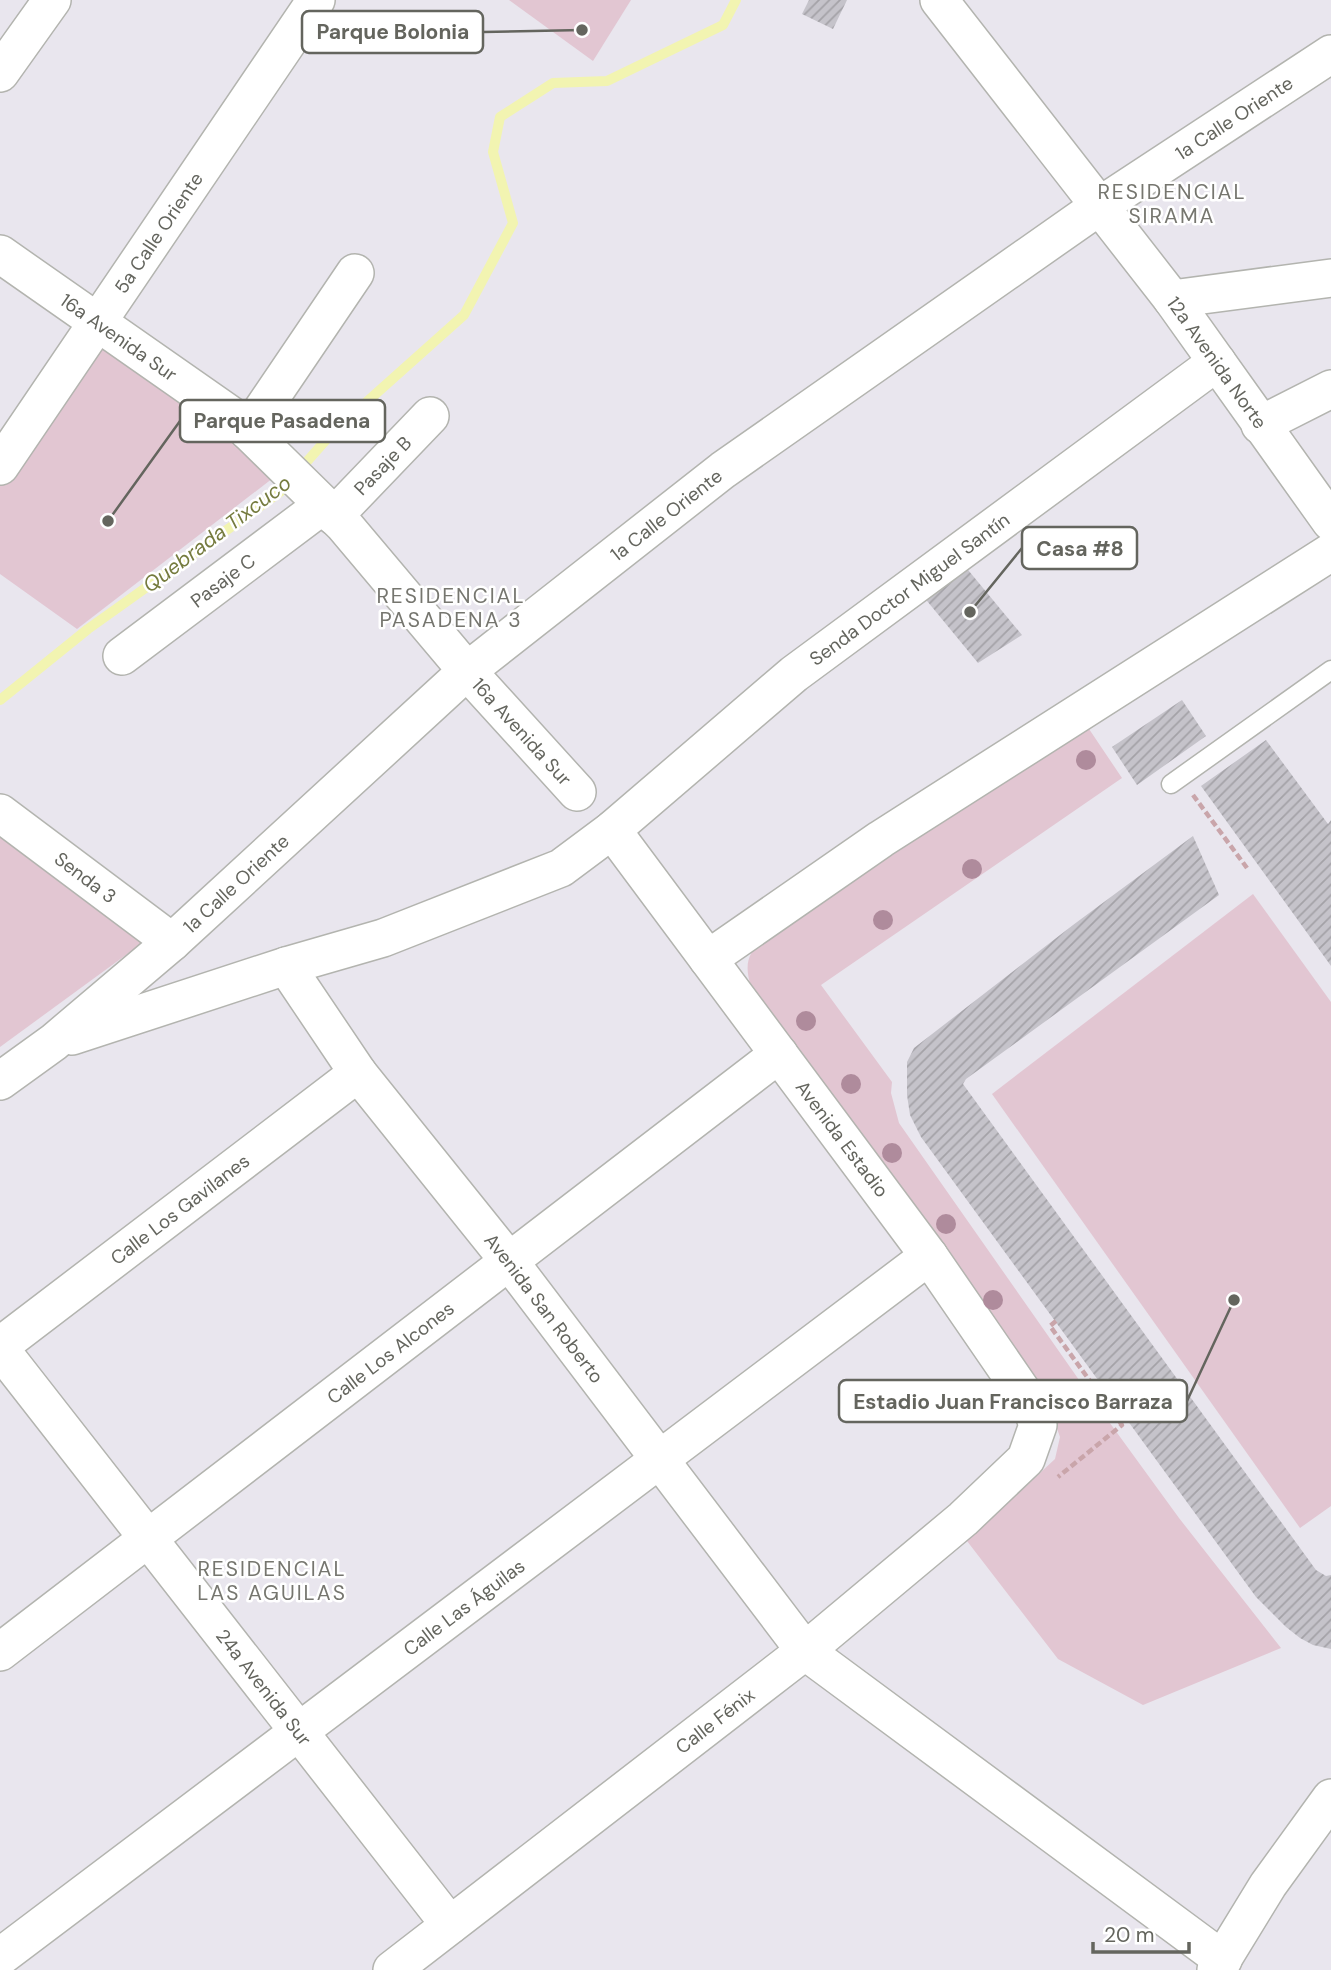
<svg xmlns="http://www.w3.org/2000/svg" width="1331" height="1970" viewBox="0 0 1331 1970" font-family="'DM Sans',sans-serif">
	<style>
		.park { fill: #e2c6d2 }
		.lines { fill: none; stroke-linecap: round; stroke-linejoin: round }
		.stream { stroke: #f2f4b1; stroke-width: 10 }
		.building { fill: url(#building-hatch) }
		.lane-casing { stroke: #b3b4af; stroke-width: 21 }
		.street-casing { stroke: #b3b4af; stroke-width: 40 }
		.path { stroke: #c9a5aa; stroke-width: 4.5; stroke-dasharray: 7 3.5; stroke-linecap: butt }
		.lane { stroke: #fff; stroke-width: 18 }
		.street { stroke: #fff; stroke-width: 37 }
		.tree { fill: #af8b9c }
		.labels { text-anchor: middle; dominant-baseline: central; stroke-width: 5; stroke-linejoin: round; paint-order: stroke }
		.street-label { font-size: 19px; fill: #64655e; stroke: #fff }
		.neighbourhood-label { font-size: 21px; letter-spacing: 2px; fill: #76766f; stroke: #fff }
		.water-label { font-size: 21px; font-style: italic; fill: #757b3e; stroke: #fff }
		.leader { fill: none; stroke: #64655e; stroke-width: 2.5 }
		.callout-dot { fill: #64655e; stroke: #fff; stroke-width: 2.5 }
		.callout { fill: #fff; stroke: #64655e; stroke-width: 2.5 }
		.callout-label { font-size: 21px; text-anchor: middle; font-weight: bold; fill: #64655e }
	</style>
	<defs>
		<pattern id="building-hatch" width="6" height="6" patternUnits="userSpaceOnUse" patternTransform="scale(1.75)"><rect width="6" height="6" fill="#c5c3ca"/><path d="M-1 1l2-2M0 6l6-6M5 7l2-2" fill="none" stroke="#a4a2a7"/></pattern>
	</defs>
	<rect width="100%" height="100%" fill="#e9e6ee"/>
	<!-- park -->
	<g class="park">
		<polygon points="509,0 631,0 593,61"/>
		<polygon points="98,324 286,468 77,629 0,574 0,466"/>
		<path d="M1087,726l35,52 -301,207 71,97 -1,11 8,30 192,274 88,121 102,130 -138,57 -85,-46 -91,-118 88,-82 5,-22 -6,-17 -303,-433c-7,-23 -4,-35 16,-51z"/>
		<polygon points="0,832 145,941 0,1047"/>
		<polygon points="1253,894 1331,1002 1331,1506 1300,1528 992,1094"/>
	</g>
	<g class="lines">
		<!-- stream -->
		<polyline class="stream" points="0,700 88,629 280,492 333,432 464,315 513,223 493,152 500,117 553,83 607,81 723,25 736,0"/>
	</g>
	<!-- building -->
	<g class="building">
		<polygon points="809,0 847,0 833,29 802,14"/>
		<polygon points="959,559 1022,635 978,663 918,590"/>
		<polygon points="1182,700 1206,736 1137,785 1112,747"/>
		<polygon points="1266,740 1328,824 1331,820 1331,966 1201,786"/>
		<polygon points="1193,836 1219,895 966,1079 963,1084 1316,1570 1326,1576 1331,1575 1331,1649 1313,1645 1300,1638 1286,1627 1256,1597 921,1137 910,1115 907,1095 907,1062 914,1048 1073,925"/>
	</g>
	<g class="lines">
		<defs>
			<polyline id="lane" points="1171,784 1331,670"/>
			<g id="street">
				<path id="s1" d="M939,0l233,299 159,223"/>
				<polyline points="0,73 52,0"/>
				<path id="s2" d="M0,254l236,165 108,106 123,146 110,121"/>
				<polyline points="1172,299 1331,278"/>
				<polyline points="1260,425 1331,389"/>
				<polyline points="248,431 355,273"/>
				<path id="s3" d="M0,466l316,-466"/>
				<path id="s4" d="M334,516l96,-100"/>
				<path id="s5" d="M122,656l201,-151"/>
				<path id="s6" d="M0,813l172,129"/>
				<polyline points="708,959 881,839 1331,552"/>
				<path id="s7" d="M286,966l72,107 151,188 296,390 418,309"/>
				<path id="s8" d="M72,1036l214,-70 97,-28 178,-70 51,-38 182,-156 423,-312"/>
				<path id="s9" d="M0,1081l54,-39 118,-100 295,-271 256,-201 378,-265 230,-151"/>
				<path id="s10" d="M0,1346l358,-273"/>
				<path id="s11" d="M0,1349l450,576"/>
				<path id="s12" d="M0,1652l779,-598"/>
				<path id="s13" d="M0,1957l929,-701"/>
				<path id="s14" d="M392,1970l413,-319 158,-132 63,-60 12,-34 -8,-22 -101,-147 -317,-426"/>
				<polyline points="1216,1970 1268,1885 1331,1798"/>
			</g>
		</defs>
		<!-- lane casing -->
		<use href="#lane" class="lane-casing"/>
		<!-- street casing -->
		<use href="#street" class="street-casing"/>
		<!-- path -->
		<g class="path">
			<polyline points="1193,795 1247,868"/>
			<polyline points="1056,1321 1050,1326 1122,1425 1058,1477"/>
		</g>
		<!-- lane -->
		<use href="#lane" class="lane"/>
		<!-- street -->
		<use href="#street" class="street"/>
	</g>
	<!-- trees -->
	<g class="tree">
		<circle cx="1086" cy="760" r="10"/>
		<circle cx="972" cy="869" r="10"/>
		<circle cx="883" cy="920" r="10"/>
		<circle cx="806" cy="1021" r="10"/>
		<circle cx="851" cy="1084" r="10"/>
		<circle cx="892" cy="1153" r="10"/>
		<circle cx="946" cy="1224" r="10"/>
		<circle cx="993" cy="1300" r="10"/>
	</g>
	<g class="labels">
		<!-- street labels -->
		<g class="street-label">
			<text stroke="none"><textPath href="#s9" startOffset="1568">1a Calle Oriente</textPath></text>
			<text stroke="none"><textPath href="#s3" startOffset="282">5a Calle Oriente</textPath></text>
			<text stroke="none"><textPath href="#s2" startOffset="145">16a Avenida Sur</textPath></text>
			<text stroke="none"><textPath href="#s1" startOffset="457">12a Avenida Norte</textPath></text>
			<text stroke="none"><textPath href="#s4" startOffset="70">Pasaje B</textPath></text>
			<text stroke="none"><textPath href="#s9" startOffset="875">1a Calle Oriente</textPath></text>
			<text stroke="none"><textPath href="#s5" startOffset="126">Pasaje C</textPath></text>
			<text stroke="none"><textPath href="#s8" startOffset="964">Senda Doctor Miguel Santín</textPath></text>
			<text stroke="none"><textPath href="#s2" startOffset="712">16a Avenida Sur</textPath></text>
			<text stroke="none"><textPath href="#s6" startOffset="107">Senda 3</textPath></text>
			<text stroke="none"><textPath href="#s9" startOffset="308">1a Calle Oriente</textPath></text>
			<text transform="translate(842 1139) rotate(53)">Avenida Estadio</text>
			<text stroke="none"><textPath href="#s10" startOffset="226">Calle Los Gavilanes</textPath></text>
			<text stroke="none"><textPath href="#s7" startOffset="429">Avenida San Roberto</textPath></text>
			<text stroke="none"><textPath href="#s12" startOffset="492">Calle Los Alcones</textPath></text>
			<text stroke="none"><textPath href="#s13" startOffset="581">Calle Las Águilas</textPath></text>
			<text stroke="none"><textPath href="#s11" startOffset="429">24a Avenida Sur</textPath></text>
			<text stroke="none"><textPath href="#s14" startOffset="408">Calle Fénix</textPath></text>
		</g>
		<!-- neighbourhood labels -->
		<g class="neighbourhood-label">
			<text x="1172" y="192">RESIDENCIAL<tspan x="1172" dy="24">SIRAMA</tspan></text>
			<text x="451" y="596">RESIDENCIAL<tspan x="451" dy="24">PASADENA 3</tspan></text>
			<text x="272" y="1569">RESIDENCIAL<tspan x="272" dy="24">LAS AGUILAS</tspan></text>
		</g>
		<!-- water labels -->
		<g class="water-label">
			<text transform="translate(217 534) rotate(-37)">Quebrada Tixcuco</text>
		</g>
	</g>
	<!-- callouts -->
	<path class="leader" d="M582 30L483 32M108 521L180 421M970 612L1022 548M1234 1300L1187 1401"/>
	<g class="callout-dot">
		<circle cx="582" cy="30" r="7"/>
		<circle cx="108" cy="521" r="7"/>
		<circle cx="970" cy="612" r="7"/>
		<circle cx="1234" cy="1300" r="7"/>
	</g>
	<g class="callout">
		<rect x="302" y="11" width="181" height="42" rx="7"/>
		<rect x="180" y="400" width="205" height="42" rx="7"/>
		<rect x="1022" y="527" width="115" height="42" rx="7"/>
		<rect x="839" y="1380" width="348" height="42" rx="7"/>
	</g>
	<g class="callout-label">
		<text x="393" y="39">Parque Bolonia</text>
		<text x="282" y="428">Parque Pasadena</text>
		<text x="1080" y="556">Casa #8</text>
		<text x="1013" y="1409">Estadio Juan Francisco Barraza</text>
	</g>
	<!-- scale -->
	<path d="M1093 1942v10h96v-10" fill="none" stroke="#64655e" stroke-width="3.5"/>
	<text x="1104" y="1942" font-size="21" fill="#64655e" stroke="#ffffff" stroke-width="5" paint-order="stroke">20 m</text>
</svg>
